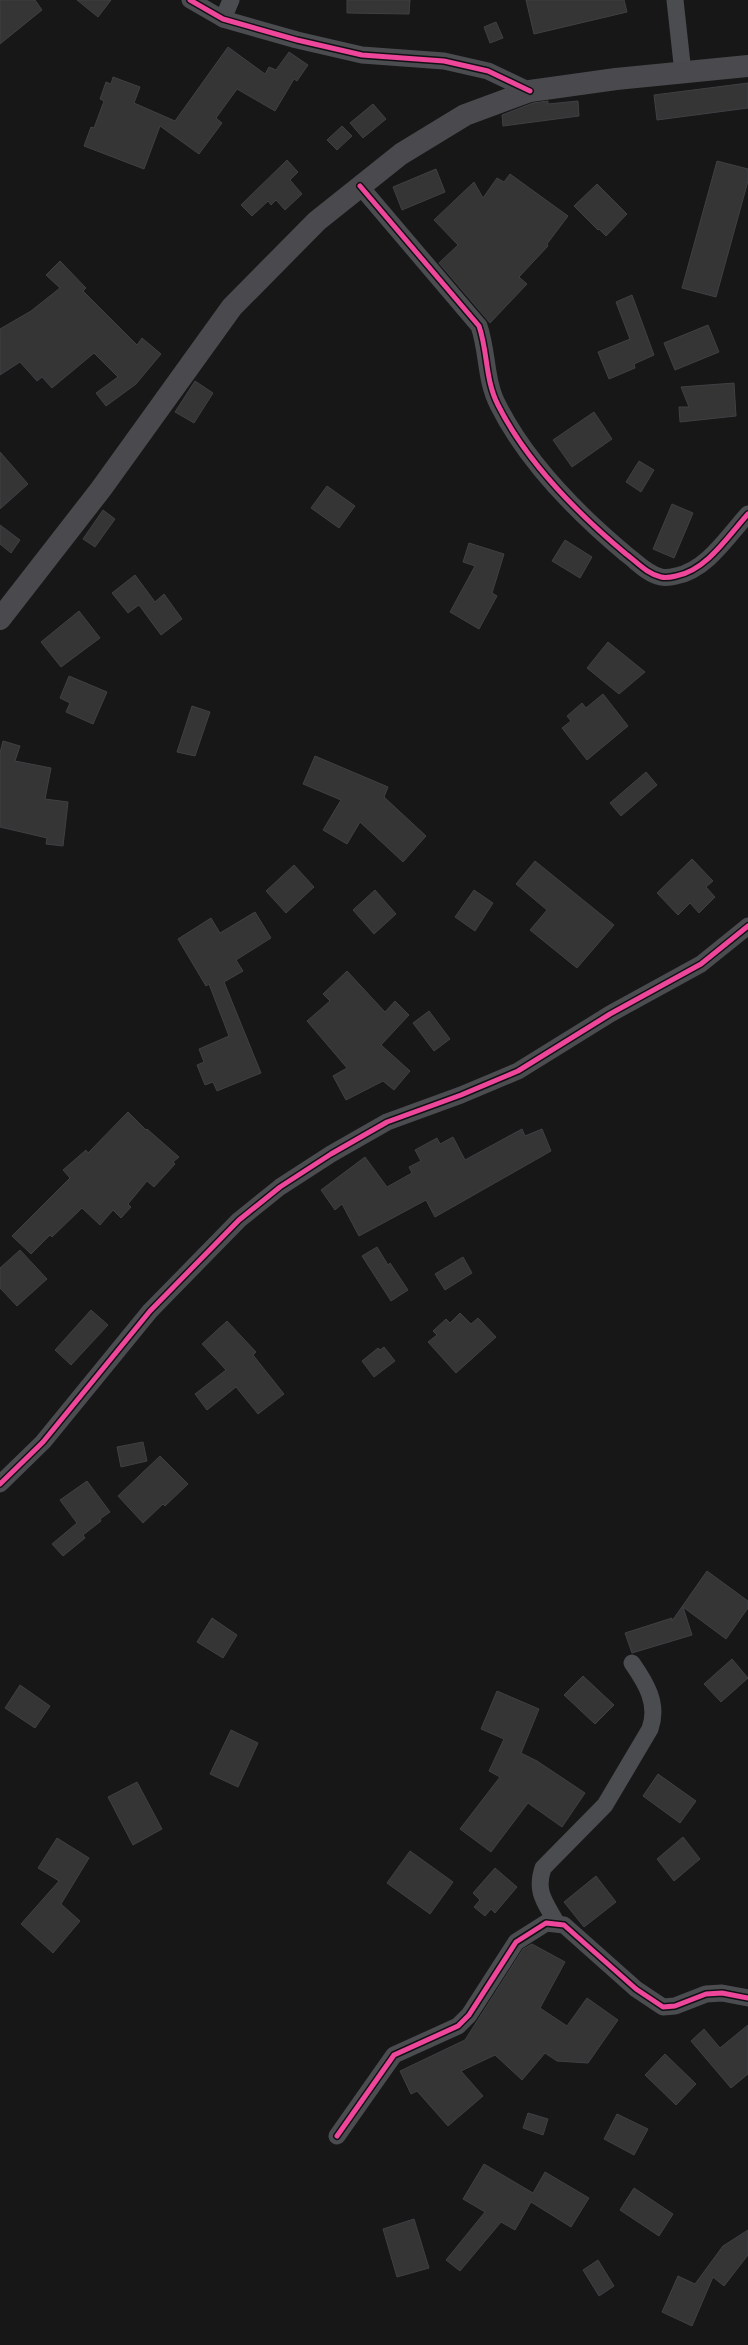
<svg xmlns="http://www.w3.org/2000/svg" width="748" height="2345" viewBox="0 0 748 2345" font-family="'Asap Condensed',sans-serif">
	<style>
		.building { fill: #353536; stroke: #3f4043 }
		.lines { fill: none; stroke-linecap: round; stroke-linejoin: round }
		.minor { stroke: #4b4c50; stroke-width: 17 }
		.secondary { stroke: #4a4a4e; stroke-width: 22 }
		.cycleway-casing { stroke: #111113; stroke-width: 8 }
		.cycleway { stroke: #ed469a; stroke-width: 5 }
	</style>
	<rect width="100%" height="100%" fill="#171717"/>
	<!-- building -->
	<g class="building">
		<polygon points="0,0 35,0 42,10 0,44"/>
		<polygon points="77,0 111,0 98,17"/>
		<polygon points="347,0 410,0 409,14 347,13"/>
		<polygon points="526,0 624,0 627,12 534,34"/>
		<polygon points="496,22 503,38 490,43 484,27"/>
		<polygon points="228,47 265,74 269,67 276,70 289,52 308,65 297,81 294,79 275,111 237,89 216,118 222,123 199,154 160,126 144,169 84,146 91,127 94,128 104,101 100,99 106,82 111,84 113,77 140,87 134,103 175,121"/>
		<polygon points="748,83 748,108 657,120 654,95"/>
		<polygon points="548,101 548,104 578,101 579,116 503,126 502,115 533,103"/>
		<polygon points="373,104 386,119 363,138 350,123"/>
		<polygon points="342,126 352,136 337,150 327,140"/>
		<polygon points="287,160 298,172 290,180 302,194 285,210 276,200 271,205 268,201 252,216 241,205"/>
		<polygon points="717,161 748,169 748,181 716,297 682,288"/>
		<polygon points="436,169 445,192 402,210 393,187"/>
		<polygon points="510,174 568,216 547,244 548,246 519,277 527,284 490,323 439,263 458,245 434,220 474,182 483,198 497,178 504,182"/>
		<polygon points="597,184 627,214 606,236 599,229 598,230 574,206"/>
		<polygon points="60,261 86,288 83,291 137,345 142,338 161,354 136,384 106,406 96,393 118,377 94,353 52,388 42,377 37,381 20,362 0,375 0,329 31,311 60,288 46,275"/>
		<polygon points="632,295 654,355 634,364 635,368 609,379 598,352 630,339 616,302"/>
		<polygon points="708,325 719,352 675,370 664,343"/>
		<polygon points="195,381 213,393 194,423 175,412"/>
		<polygon points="734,383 736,416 680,422 679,407 689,407 681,387"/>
		<polygon points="594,412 612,439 572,467 553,440"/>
		<polygon points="0,452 28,484 0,509"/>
		<polygon points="639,461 654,470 641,492 626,482"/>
		<polygon points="327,486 355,506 339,528 311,508"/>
		<polygon points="672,504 693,513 674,558 653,549"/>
		<polygon points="103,510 115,519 95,547 83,539"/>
		<polygon points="0,525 20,540 11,553 0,544"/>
		<polygon points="565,540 592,557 580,578 552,561"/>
		<polygon points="469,543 504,554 492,593 497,596 479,629 450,612 475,566 463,562"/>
		<polygon points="135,575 155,602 164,594 182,619 161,635 139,605 128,613 112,593"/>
		<polygon points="79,611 100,638 61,667 41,642"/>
		<polygon points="608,642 645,672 619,694 587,668"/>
		<polygon points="69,676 107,692 93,724 66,712 70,703 60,698"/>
		<polygon points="603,694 628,726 587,760 562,728 571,721 567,716 582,703 586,708"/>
		<polygon points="192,706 210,712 195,756 177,752"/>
		<polygon points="3,741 20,746 15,761 51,768 45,799 68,802 63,846 46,844 47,838 0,827 0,753"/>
		<polygon points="315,756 388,787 384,797 426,836 403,862 360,822 347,844 323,830 341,800 303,784"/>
		<polygon points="646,772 657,785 621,816 610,803"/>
		<polygon points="692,859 713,881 706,887 715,897 699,913 690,903 678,915 657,893"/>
		<polygon points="535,861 614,925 577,968 530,930 547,910 516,884"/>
		<polygon points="294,865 314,887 286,913 266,891"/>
		<polygon points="375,890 396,914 374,934 353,910"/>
		<polygon points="474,890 493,903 475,931 455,917"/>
		<polygon points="255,912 271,938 236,960 243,971 224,982 261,1073 217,1091 213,1082 205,1085 197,1065 204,1062 199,1049 229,1036 209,984 206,986 178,939 211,918 220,933"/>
		<polygon points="347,971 385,1012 395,1001 409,1015 381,1045 410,1071 394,1090 383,1081 346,1100 333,1076 347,1068 307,1021 330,1001 323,994"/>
		<polygon points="429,1011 450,1039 434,1051 413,1023"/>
		<polygon points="128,1112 146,1130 147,1129 179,1157 173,1162 175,1164 154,1187 147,1181 128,1204 131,1207 121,1218 113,1210 100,1225 82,1208 52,1237 50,1235 31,1254 12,1236 70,1178 63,1170 86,1150 88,1153"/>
		<polygon points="522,1129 525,1136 542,1129 551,1151 435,1217 426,1200 359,1236 342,1204 335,1210 321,1190 365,1157 387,1187 412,1173 409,1167 421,1161 415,1150 437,1138 440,1144 453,1137 465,1160"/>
		<polygon points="377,1247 388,1265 390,1263 408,1290 391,1301 362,1256"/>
		<polygon points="20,1250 47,1279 17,1306 0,1288 0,1268"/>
		<polygon points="463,1257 472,1273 445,1290 435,1274"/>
		<polygon points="91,1310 108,1325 71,1365 55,1350"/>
		<polygon points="460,1313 471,1324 478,1318 496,1337 456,1373 428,1342 437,1335 433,1331 446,1319 450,1323"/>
		<polygon points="227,1321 256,1352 253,1355 284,1394 258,1414 236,1387 207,1410 195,1394 226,1370 202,1344"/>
		<polygon points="384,1347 395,1361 374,1377 362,1361 378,1348 380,1350"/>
		<polygon points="143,1442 147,1461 121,1467 117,1447"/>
		<polygon points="160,1456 188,1484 165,1506 163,1504 143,1523 118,1496"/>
		<polygon points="87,1481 110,1512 100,1519 101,1521 83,1535 85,1538 63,1556 52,1544 77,1523 60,1500"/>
		<polygon points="707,1571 748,1601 748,1608 726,1639 683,1607 692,1635 632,1653 625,1633 672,1618 672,1621"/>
		<polygon points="212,1618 237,1635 223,1658 197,1642"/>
		<polygon points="732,1659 748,1678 721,1702 704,1684"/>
		<polygon points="583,1676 614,1705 595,1724 564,1695"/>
		<polygon points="20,1685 50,1706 35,1728 5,1708"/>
		<polygon points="497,1691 539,1709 521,1753 537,1761 585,1793 562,1827 528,1803 491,1852 460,1829 500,1777 489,1771 504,1739 481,1729"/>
		<polygon points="231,1730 258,1743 238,1787 210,1774"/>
		<polygon points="658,1774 696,1801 680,1823 643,1796"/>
		<polygon points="137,1782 162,1829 133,1845 108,1797"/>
		<polygon points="683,1837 700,1859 674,1881 657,1859"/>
		<polygon points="57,1838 89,1858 61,1904 80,1921 53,1953 21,1924 59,1881 38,1868"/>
		<polygon points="410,1851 453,1882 430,1914 387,1883"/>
		<polygon points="495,1868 517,1887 495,1913 491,1909 485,1916 474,1907 480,1900 473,1893"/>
		<polygon points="596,1876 616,1902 584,1927 564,1902"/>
		<polygon points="532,1944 565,1962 540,2008 567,2026 587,1998 618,2020 588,2063 557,2061 545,2053 522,2080 495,2055 461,2071 483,2096 448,2126 417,2091 411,2094 400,2071 465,2040 523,1949"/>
		<polygon points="748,2025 748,2074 731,2088 691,2041 704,2029 720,2048"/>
		<polygon points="665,2054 696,2084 676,2105 645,2075"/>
		<polygon points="528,2113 548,2119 543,2135 523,2128"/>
		<polygon points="617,2114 648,2129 634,2155 604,2139"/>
		<polygon points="484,2164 533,2193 545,2172 589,2198 571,2227 531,2202 515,2230 501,2222 460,2271 446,2260 485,2212 463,2199"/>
		<polygon points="634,2188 673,2214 659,2236 620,2210"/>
		<polygon points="414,2219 429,2268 397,2277 383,2229"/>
		<polygon points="748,2230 748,2255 724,2286 713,2277 692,2326 662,2312 678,2276 695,2284 723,2246"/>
		<polygon points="598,2260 614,2286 599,2296 583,2270"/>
	</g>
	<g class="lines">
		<!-- minor -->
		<g class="minor">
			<polyline points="190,0 223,19 297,40 362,55 444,61 488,71 530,91"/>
			<polyline points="675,0 683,73"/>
			<polyline points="223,19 231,0"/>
			<path d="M360,186l119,140c9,26 6,54 19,79 29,58 79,108 128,149 11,8 21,20 35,23 4,1 11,0 15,-1 31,-6 52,-40 72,-62"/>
			<polyline points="0,1484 43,1442 150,1311 239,1220 280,1187 331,1154 387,1122 461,1095 518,1071 610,1014 701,964 748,926"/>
			<path d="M556,1922c-11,-20 -21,-30 -13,-54l62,-63 45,-76c9,-25 -4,-46 -18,-66"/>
			<polyline points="337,2136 394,2055 458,2026 469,2015 516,1942 546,1923 564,1925 636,1989 663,2007 675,2006 706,1994 722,1993 748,1998"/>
		</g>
		<!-- secondary -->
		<polyline class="secondary" points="0,619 101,489 232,307 317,221 401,154 465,115 530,91 616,79 748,66"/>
		<defs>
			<g id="cycleway">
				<polyline points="190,0 223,19 297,40 362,55 444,61 488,71 530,91"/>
				<path d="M360,186l119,140c9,26 6,54 19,79 29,58 79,108 128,149 11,8 21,20 35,23 4,1 11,0 15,-1 31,-6 52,-40 72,-62"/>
				<polyline points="0,1484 43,1442 150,1311 239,1220 280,1187 331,1154 387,1122 461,1095 518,1071 610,1014 701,964 748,926"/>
				<polyline points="337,2136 394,2055 458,2026 469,2015 516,1942 546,1923 564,1925 636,1989 663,2007 675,2006 706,1994 722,1993 748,1998"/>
			</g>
		</defs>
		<!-- cycleway casing -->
		<use href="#cycleway" class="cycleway-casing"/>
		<!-- cycleway -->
		<use href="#cycleway" class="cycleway"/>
	</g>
</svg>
